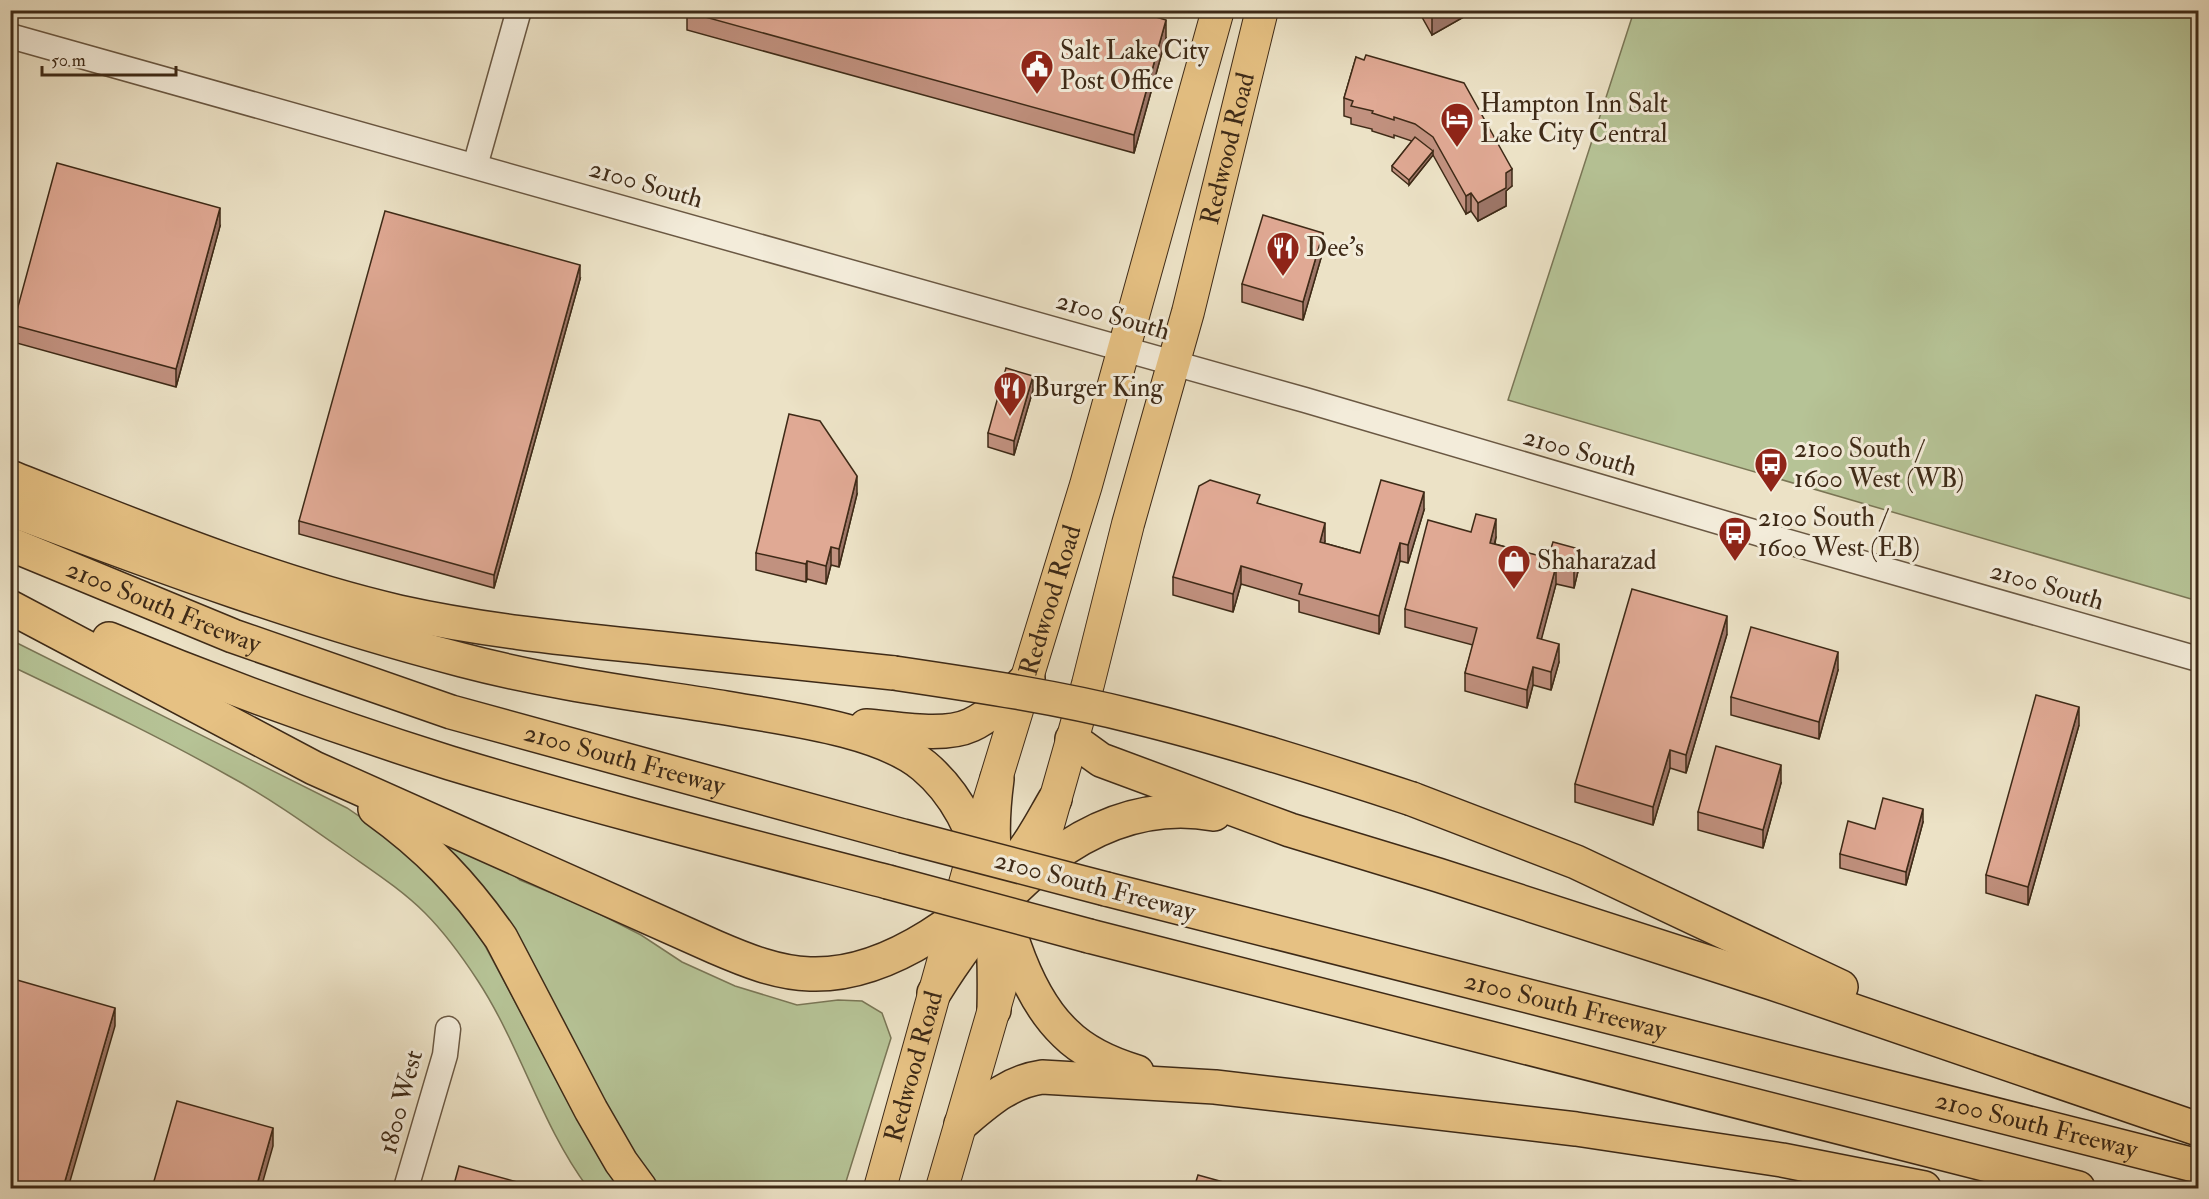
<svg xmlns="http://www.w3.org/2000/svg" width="2209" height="1199" viewBox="0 0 2209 1199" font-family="'IM FELL Double Pica',serif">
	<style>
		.green { fill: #b6c396; stroke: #7a7656; stroke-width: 1.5 }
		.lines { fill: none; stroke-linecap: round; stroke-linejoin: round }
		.minor-casing { stroke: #6a5843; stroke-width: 27 }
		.major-casing { stroke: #3e2a17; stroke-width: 34 }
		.highway-casing { stroke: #3e2a17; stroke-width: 36 }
		.minor { stroke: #f3ecda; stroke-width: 24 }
		.major { stroke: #e6c183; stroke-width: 32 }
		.highway { stroke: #e6c183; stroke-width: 33 }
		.highway-bridge-casing { stroke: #3e2a17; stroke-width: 36; stroke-linecap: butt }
		.highway-bridge { stroke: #e6c183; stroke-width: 33 }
		.wall { fill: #c1917f; stroke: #3e2a17; stroke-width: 1.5 }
		.shaded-wall { fill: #9d7668; stroke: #3e2a17; stroke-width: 1.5 }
		.building { fill: #e0a994; stroke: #3e2a17; stroke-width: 1.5 }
		.labels { text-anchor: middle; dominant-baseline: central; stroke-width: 6; stroke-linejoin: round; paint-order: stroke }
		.poi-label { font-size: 26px; fill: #3e2a17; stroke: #f3ecda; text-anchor: start }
		.street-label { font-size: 26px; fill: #3e2a17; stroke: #f3ecda }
	</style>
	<rect width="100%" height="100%" fill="#ece2c6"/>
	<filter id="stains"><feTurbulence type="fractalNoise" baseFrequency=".00333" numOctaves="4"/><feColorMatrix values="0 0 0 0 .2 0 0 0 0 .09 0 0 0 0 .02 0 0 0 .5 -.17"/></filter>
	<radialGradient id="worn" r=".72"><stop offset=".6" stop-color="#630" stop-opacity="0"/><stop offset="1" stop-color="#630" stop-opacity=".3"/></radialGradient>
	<!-- green -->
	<g class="green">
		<polygon points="1634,11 2198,11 2198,601 1508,400"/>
		<path d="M11,640l336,168 41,28 34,30 33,36 29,42 117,217 18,27h-31c-47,-63 -67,-141 -110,-207 -15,-23 -33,-48 -53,-68 -24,-24 -54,-43 -82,-63 -37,-26 -75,-53 -114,-74 -71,-40 -145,-75 -218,-110z"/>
		<polygon points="443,838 498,863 520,880 590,909 641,935 682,962 735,986 797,1005 838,1000 862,1001 882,1013 891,1038 844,1188 655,1188 436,848"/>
	</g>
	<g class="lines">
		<defs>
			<g id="minor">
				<polyline points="10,36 1305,400 1764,535 2198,659"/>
				<polyline points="475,166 519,10"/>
				<polyline points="406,1188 445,1055 448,1029"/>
			</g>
			<g id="major">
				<path id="s1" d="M1048,825l40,-141 40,-160 60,-212 74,-302"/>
				<path id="s2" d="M880,1188l96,-344 110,-359 132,-475"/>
				<polyline points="942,1188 1001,985"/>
			</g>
			<g id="highway">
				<path d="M10,477c125,49 259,105 389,135 86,19 171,27 258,36 79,8 158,17 237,25"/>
				<path d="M10,509c149,57 298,111 452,151 87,23 176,34 264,48 57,10 154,21 198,58 69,58 72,160 70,244"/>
				<path id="s3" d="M10,544l223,92 218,76 452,124"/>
				<path d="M10,607l304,161 401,179c30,13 62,26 95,27 79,3 169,-63 214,-124 12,-16 21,-34 31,-51"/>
				<path d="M109,639c111,46 227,88 341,124 145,44 292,81 438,119"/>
				<path d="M866,726c30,2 77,12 105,-1 22,-10 40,-31 57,-47"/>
				<polyline points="1072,739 1101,760 1290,830 1438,875 1772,983 2198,1129"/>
				<path d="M997,779c-3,23 -5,45 -3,68 3,58 28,145 71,186 20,20 45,31 72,39"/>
				<polyline points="1412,799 1576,862 1841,987"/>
				<path d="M375,809c53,38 89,76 126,129l90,172 30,52 19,26"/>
				<path id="s4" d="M1106,889l1092,277"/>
				<polyline points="1089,936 2078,1188"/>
				<path d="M934,993c59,-96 156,-201 280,-179"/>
				<path d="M961,1124c25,-21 47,-42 81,-47l173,10 361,42 206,31 142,28"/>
			</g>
		</defs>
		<!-- minor casing -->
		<use href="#minor" class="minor-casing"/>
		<!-- major casing -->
		<use href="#major" class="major-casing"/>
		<!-- highway casing -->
		<use href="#highway" class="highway-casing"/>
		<!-- minor -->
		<use href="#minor" class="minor"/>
		<!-- major -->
		<use href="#major" class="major"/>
		<!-- highway -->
		<use href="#highway" class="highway"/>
		<defs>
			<g id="highway-bridge">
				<path d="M894,673c81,12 163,24 242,44 94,23 185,52 276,82"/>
				<polyline points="903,836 1106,889"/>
				<polyline points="888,882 1089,936"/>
			</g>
		</defs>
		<!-- highway-bridge casing -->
		<use href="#highway-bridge" class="highway-bridge-casing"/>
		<!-- highway-bridge -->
		<use href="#highway-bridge" class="highway-bridge"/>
	</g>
	<!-- wall -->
	<g class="wall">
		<polygon points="1418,10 1476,10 1432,35"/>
		<polygon points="687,12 1166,38 1134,153 687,30"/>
		<polygon points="1356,57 1512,186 1506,191 1506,206 1478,221 1471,211 1466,214 1433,155 1409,185 1392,171 1392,166 1412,141 1394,135 1394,138 1372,131 1372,129 1351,124 1351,118 1344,116 1344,98"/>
		<polygon points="220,226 176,387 13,342 13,325"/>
		<polygon points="1323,251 1303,320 1242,302 1242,284"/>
		<polygon points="580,279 494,588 299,534 299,521"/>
		<polygon points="1033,390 1014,455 988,447 988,433"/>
		<polygon points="857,494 839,567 831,565 826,584 807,579 806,582 756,570 756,553"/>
		<polygon points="1260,504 1325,541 1324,543 1360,553 1424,510 1408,563 1400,561 1379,634 1299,612 1299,601 1241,584 1233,612 1173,595 1173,577"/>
		<polygon points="1471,532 1496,537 1495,544 1579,567 1574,588 1556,584 1541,639 1559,662 1551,690 1533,685 1527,708 1465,691 1465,673 1473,645 1405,627 1405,609"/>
		<polygon points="1727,634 1686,773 1670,768 1653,825 1575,802 1575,784"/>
		<polygon points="1838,670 1819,739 1731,715 1731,697"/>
		<polygon points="2079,725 2028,905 1986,893 1986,875"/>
		<polygon points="1781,783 1763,848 1698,830 1698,812"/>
		<polygon points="1923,822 1906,885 1840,868 1840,854 1875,829"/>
	</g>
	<!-- shaded-wall -->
	<g class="shaded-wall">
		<polygon points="1444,10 1476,10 1432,35 1432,17"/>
		<polygon points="1166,20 1166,38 1134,153 1134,135"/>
		<polygon points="1433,151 1433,155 1409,185 1409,180"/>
		<polygon points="1512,169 1512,186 1506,191 1506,206 1478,221 1478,203 1506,173"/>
		<polygon points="1471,193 1471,211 1466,214 1466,196"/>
		<polygon points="220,208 220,226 176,387 176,369"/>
		<polygon points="1323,233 1323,251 1303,320 1303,302"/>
		<polygon points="580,265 580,279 494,588 494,575"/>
		<polygon points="1033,376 1033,390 1014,455 1014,441"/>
		<polygon points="857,476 857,494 839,567 839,549"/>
		<polygon points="1424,492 1424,510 1408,563 1408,545"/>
		<polygon points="1496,519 1496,537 1490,561 1490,543"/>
		<polygon points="1325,523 1325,541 1320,560 1320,542"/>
		<polygon points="1400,543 1400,561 1379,634 1379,616"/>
		<polygon points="831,547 831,565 826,584 826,566"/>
		<polygon points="1579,549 1579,567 1574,588 1574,570"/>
		<polygon points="807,561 807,579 806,582 806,564"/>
		<polygon points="1241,566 1241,584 1233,612 1233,594"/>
		<polygon points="1556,566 1556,584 1537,656 1537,638"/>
		<polygon points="1727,616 1727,634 1686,773 1686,755"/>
		<polygon points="1559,644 1559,662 1551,690 1551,672"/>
		<polygon points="1838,652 1838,670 1819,739 1819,722"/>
		<polygon points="1533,667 1533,685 1527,708 1527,690"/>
		<polygon points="2079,707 2079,725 2028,905 2028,887"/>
		<polygon points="1670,750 1670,768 1653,825 1653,807"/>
		<polygon points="1781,765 1781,783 1763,848 1763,830"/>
		<polygon points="1923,809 1923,822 1906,885 1906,872"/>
		<polygon points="115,1008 115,1026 68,1188 63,1188"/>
		<polygon points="273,1128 273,1146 261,1188 256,1188"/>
	</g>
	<!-- building -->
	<g class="building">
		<polygon points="687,10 1133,10 1166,20 1134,135 687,12"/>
		<polygon points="1428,10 1444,10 1432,17"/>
		<polygon points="1366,55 1464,83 1512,169 1506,173 1506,188 1478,203 1471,193 1466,196 1433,137 1415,124 1394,117 1394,120 1372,113 1373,111 1351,106 1353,101 1344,98 1356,57 1364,60"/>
		<polygon points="1415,137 1433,151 1409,180 1392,166"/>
		<polygon points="57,163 220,208 176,369 13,325"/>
		<polygon points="385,211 580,265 494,575 299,521"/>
		<polygon points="1263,215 1323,233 1303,302 1242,284"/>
		<polygon points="1006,368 1033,376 1014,441 988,433"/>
		<polygon points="789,414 820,421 857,476 839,549 831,547 826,566 807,561 806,564 756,553"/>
		<polygon points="1210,480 1260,495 1257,503 1325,523 1320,542 1360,553 1381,480 1424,492 1408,545 1400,543 1379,616 1299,594 1302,584 1241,566 1233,594 1173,577 1199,486"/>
		<polygon points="1476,514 1496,519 1490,543 1548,558 1553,542 1579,549 1574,570 1556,566 1537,638 1559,644 1551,672 1533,667 1527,690 1465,673 1477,628 1405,609 1428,520 1471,532"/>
		<polygon points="1632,589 1727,616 1686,755 1670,750 1653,807 1575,784"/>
		<polygon points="1751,627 1838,652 1819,722 1731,697"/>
		<polygon points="2036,695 2079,707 2028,887 1986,875"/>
		<polygon points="1716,746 1781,765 1763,830 1698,812"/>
		<polygon points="1883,798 1923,809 1906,872 1840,854 1848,821 1875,829"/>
		<polygon points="10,978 115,1008 63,1188 10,1188"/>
		<polygon points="177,1101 273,1128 256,1188 152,1188"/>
		<polygon points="459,1166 539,1188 453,1188"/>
		<polygon points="1198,1175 1245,1188 1194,1188"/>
		<polygon points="1031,1185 1045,1188 1030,1188"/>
	</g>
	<!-- icons -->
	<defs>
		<symbol id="civic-pin" viewBox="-11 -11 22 30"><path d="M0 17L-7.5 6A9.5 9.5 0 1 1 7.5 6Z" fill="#8f2418" stroke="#f3ecda"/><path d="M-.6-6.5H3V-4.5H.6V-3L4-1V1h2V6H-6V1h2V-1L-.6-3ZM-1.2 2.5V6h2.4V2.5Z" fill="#fff"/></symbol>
		<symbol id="hotel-pin" viewBox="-11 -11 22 30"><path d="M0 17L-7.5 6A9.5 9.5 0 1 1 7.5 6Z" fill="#8f2418" stroke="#f3ecda"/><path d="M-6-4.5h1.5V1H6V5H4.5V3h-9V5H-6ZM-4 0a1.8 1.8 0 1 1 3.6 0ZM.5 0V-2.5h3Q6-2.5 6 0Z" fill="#fff"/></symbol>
		<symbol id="restaurant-pin" viewBox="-11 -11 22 30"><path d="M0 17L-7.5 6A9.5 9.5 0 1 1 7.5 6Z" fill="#8f2418" stroke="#f3ecda"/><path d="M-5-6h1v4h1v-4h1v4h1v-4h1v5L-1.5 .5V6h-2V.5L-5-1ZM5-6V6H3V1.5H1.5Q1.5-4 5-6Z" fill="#fff"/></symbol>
		<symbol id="bus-pin" viewBox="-11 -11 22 30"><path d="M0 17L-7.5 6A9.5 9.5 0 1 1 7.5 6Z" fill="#8f2418" stroke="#f3ecda"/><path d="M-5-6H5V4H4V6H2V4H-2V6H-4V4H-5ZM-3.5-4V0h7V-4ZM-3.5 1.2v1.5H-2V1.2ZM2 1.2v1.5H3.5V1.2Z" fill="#fff"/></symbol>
		<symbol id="shop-pin" viewBox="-11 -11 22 30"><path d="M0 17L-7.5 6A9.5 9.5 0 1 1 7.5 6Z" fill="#8f2418" stroke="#f3ecda"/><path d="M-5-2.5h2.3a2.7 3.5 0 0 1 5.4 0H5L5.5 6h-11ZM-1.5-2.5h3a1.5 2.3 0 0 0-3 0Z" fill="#fff"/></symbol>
	</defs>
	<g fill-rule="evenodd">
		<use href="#civic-pin" x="1018" y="47" width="38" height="52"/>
		<use href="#hotel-pin" x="1438" y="100" width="38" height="52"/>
		<use href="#restaurant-pin" x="1264" y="229" width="38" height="52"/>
		<use href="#restaurant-pin" x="991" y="369" width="38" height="52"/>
		<use href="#bus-pin" x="1752" y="445" width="38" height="52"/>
		<use href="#bus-pin" x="1716" y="514" width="38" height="52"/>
		<use href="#shop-pin" x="1495" y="542" width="38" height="52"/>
	</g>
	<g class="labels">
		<!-- poi labels -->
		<g class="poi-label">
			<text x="1060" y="51">Salt Lake City<tspan x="1060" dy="30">Post Office</tspan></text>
			<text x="1480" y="104">Hampton Inn Salt<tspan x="1480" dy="30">Lake City Central</tspan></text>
			<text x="1306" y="248">Dee's</text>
			<text x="1033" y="388">Burger King</text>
			<text x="1794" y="449">2100 South /<tspan x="1794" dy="30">1600 West (WB)</tspan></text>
			<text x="1758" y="518">2100 South /<tspan x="1758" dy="30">1600 West (EB)</tspan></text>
			<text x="1537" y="561">Shaharazad</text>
		</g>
		<!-- street labels -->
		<g class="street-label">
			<text stroke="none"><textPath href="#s1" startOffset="700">Redwood Road</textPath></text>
			<text transform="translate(646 184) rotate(16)">2100 South</text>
			<text transform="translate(1113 316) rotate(16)">2100 South</text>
			<text transform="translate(1580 452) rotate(16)">2100 South</text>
			<text transform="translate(2047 586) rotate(16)">2100 South</text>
			<text stroke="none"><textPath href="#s2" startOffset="612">Redwood Road</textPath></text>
			<text stroke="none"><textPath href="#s3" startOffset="166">2100 South Freeway</textPath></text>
			<text stroke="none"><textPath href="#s3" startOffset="652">2100 South Freeway</textPath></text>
			<text transform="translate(1095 886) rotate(15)">2100 South Freeway</text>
			<text stroke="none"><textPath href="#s4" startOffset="474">2100 South Freeway</textPath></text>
			<text stroke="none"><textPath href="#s2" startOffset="126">Redwood Road</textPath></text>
			<text transform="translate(401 1102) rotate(-75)">1800 West</text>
			<text stroke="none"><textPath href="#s4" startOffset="960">2100 South Freeway</textPath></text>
		</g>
	</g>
	<!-- margin -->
	<rect width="2209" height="1199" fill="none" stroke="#ece2c6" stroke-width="36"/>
	<rect x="12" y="12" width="2185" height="1175" fill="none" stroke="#3e2a17" stroke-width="3"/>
	<rect x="18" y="18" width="2173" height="1163" fill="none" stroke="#3e2a17" stroke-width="1.5"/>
	<!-- scale -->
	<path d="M42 66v9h134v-9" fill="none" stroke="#3e2a17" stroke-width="3"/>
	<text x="51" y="66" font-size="18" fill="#3e2a17" stroke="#f3ecda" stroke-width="4.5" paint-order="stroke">50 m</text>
	<rect width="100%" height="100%" filter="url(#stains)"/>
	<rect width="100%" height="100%" fill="url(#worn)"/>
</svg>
